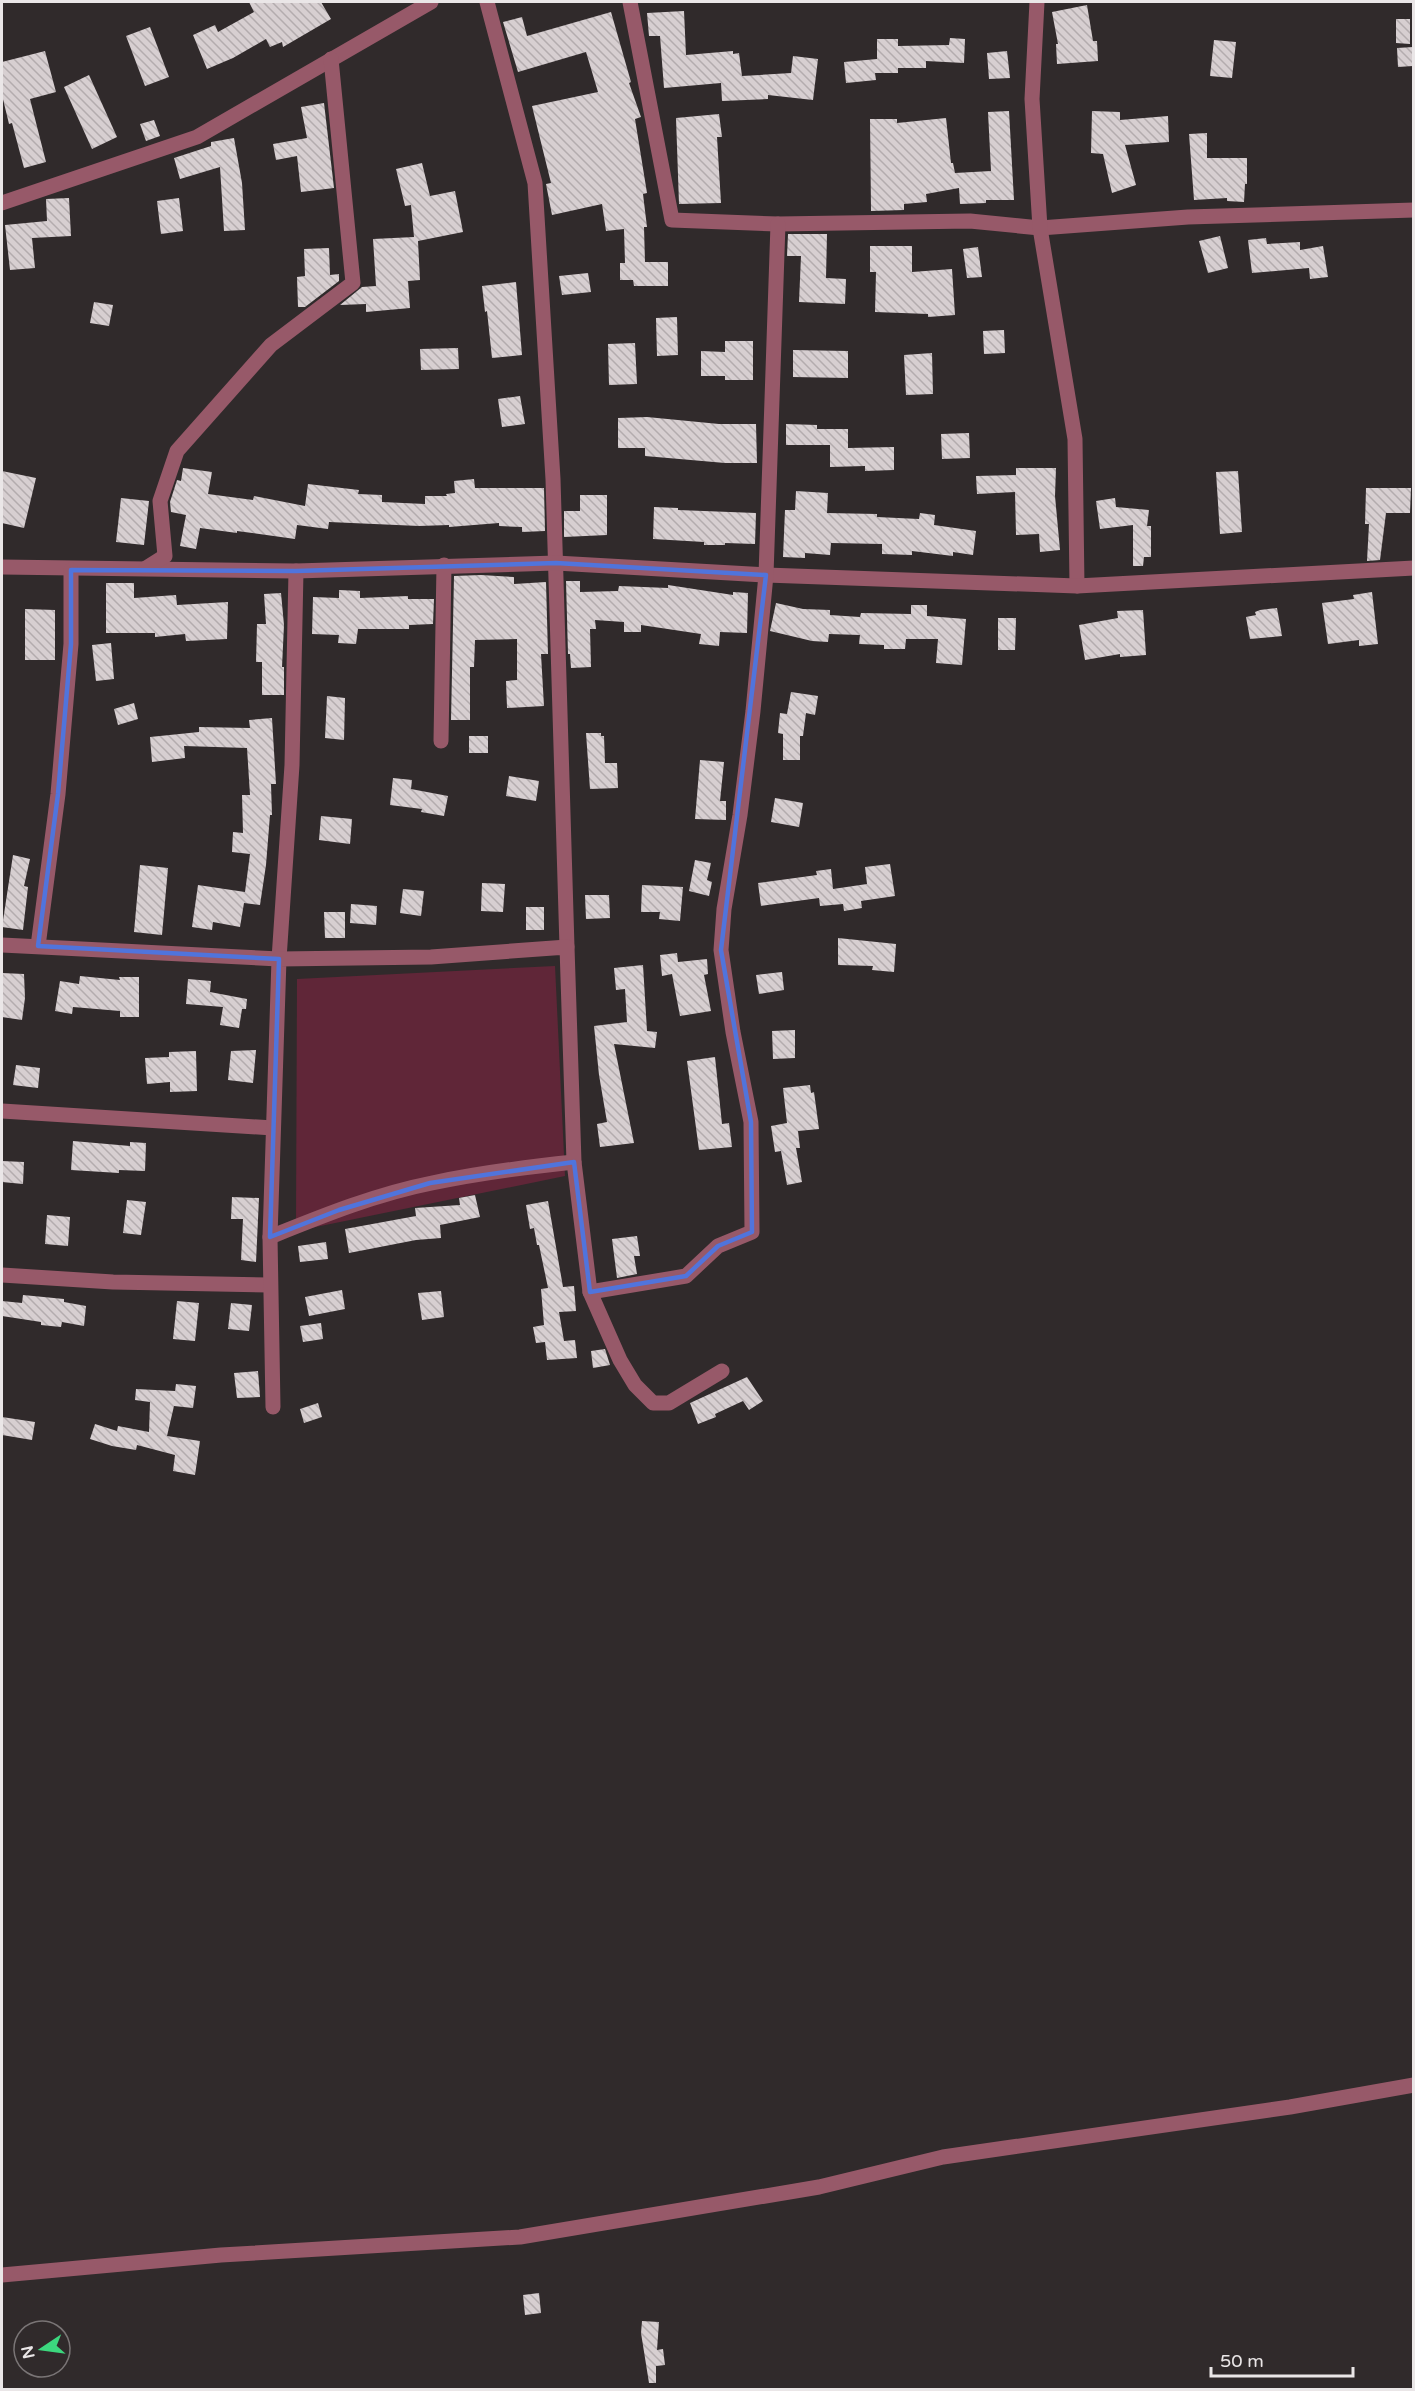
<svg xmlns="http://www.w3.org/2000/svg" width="1415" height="2391" viewBox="0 0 1415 2391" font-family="'Varela Round',sans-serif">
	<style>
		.garden { fill: #602638 }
		.building { fill: url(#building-back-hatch) }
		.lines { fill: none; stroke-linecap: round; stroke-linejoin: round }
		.minor { stroke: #975969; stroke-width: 15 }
		.marked { fill: none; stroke: #5074dc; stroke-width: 4.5; stroke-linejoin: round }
	</style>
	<defs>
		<pattern id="building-back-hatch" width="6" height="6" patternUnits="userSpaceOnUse" patternTransform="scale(1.5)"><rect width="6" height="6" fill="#d7cfd1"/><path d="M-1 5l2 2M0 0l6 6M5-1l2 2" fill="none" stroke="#b3acae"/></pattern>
	</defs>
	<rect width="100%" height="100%" fill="#302a2b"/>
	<!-- garden -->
	<polygon class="garden" points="555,966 565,1176 296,1231 297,979"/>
	<!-- building -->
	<g class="building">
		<polygon points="249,2 321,2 331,19 283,47 282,42 270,47 266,39 233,58 207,69 193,35 215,25 218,32 254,12"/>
		<polygon points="1087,5 1093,41 1097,41 1098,61 1057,64 1056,44 1058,44 1052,12"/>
		<polygon points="684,11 686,55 733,51 733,54 739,53 742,76 791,73 793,56 818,59 813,100 768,95 768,99 722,101 721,83 664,88 660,36 649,36 647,13"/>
		<polygon points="611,12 631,82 629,83 641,117 635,119 647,193 643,194 647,227 644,227 645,262 668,262 668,286 634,286 633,280 620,280 620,263 625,263 624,229 606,231 602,204 552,215 546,184 551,183 532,106 598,92 586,52 518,72 503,22 522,17 527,36"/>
		<polygon points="1396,19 1410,19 1410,44 1396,43"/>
		<polygon points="150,27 169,77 145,86 126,36"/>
		<polygon points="950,38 965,39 964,63 926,61 926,68 898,68 898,73 875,73 876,80 846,83 844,62 877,59 877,39 898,39 898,46 949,45"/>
		<polygon points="1214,40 1236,42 1232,78 1210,76"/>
		<polygon points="1413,47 1413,66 1398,67 1397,48"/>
		<polygon points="45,51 56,92 30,99 46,162 24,168 12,123 9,124 2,95 2,62"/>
		<polygon points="1007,51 1010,78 989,79 987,53"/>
		<polygon points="89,75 117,137 92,149 64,87"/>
		<polygon points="324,103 334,188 301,192 297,156 276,160 273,144 307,138 301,107"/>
		<polygon points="1009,111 1014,200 986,200 986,203 960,204 959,188 926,194 927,202 904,204 904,210 871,211 870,119 897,119 897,123 946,118 951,163 953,163 955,173 991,171 988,112"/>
		<polygon points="1092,111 1120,112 1120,120 1168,116 1169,142 1125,145 1136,185 1112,193 1103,154 1091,153"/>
		<polygon points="719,114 722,137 717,137 721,203 679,204 676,118"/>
		<polygon points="154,120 160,136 146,141 140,124"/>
		<polygon points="1207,133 1207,158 1247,158 1247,184 1245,184 1244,202 1227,201 1227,198 1194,200 1189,134"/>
		<polygon points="234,138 242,183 245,230 224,231 220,167 180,179 174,158 211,146 211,142"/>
		<polygon points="422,163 430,196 455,191 463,232 418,241 420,280 408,281 410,308 366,312 366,304 340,305 362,287 376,286 373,239 414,237 411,205 405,206 396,169"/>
		<polygon points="69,198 71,236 32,238 35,268 10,270 5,225 47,221 46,199"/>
		<polygon points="179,198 183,231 161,234 157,201"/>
		<polygon points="788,234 827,234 826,278 846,279 845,304 799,302 801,256 787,256"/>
		<polygon points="1220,236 1228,268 1208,273 1199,241"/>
		<polygon points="1266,238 1267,244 1300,242 1300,250 1323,246 1328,277 1310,279 1309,268 1252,273 1248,240"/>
		<polygon points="870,246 912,246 912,272 952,269 955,315 928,317 928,314 875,312 876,272 870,272"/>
		<polygon points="978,247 982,277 967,278 963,249"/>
		<polygon points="329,248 330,275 339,274 339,281 305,307 298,307 297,277 305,276 304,249"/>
		<polygon points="588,273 591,292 562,295 559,276"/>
		<polygon points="516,282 522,355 492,358 487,311 485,312 482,286"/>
		<polygon points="94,302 113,305 109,326 90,323"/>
		<polygon points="677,317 678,355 657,356 656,318"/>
		<polygon points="1004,330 1005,353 984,354 983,331"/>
		<polygon points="725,341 753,341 753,380 725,380 725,376 701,376 701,351 725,352"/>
		<polygon points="635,343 637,384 609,385 608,344"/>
		<polygon points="458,348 459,369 421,370 420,349"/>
		<polygon points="793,350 848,351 848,378 793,377"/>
		<polygon points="932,353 933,394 906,395 904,355"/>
		<polygon points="520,396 525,424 502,427 498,399"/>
		<polygon points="647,417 719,424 756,424 757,463 725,463 645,456 645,448 618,448 618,418"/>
		<polygon points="786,424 817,425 817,429 848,429 848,448 894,447 894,470 865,471 865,466 830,467 830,445 786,445"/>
		<polygon points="969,433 970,458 942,459 941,434"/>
		<polygon points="183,468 212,472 208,494 253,500 254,496 305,506 308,484 359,490 358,494 382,495 382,502 425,504 425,496 447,496 446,494 455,493 454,481 474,479 475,488 544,488 545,531 522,532 522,527 499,526 499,523 449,527 449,525 419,526 329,522 328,529 297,525 295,539 237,531 237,533 200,528 196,549 180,546 186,515 171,512 170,502 177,480 181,481"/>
		<polygon points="1016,468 1056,468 1055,496 1060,550 1040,552 1039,534 1016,535 1015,492 977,494 976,476 1016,475"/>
		<polygon points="2,471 36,478 24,528 2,523"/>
		<polygon points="1238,471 1242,532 1220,534 1216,472"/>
		<polygon points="1366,488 1411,488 1410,513 1386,513 1380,560 1367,561 1369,524 1365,524"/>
		<polygon points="796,491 828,493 827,513 877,514 877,517 919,519 920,513 935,515 934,525 976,531 973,555 953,552 953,556 912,551 912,555 882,554 882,544 831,543 830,555 805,553 805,558 783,557 785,510 795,510"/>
		<polygon points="580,495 607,495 607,535 564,537 564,511 580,511"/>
		<polygon points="121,498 149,501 144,545 116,542"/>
		<polygon points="1115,498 1116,507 1149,510 1147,526 1151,526 1151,557 1144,557 1143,566 1133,566 1133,525 1100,529 1096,501"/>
		<polygon points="654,507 678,508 678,510 756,513 755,544 725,543 725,545 704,545 704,542 653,539"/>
		<polygon points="481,575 514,577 514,584 546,582 548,654 541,654 544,706 507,708 506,681 517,680 517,639 475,640 474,667 470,667 470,720 451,720 454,576"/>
		<polygon points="566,581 580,581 580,592 618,591 619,586 668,588 668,585 733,595 733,592 748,593 747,633 720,632 719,646 699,644 701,634 641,625 641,632 624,632 624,622 595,620 596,629 590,629 591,667 571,668 570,654 568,654"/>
		<polygon points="106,583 134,583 134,598 176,595 177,605 228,602 227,639 186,641 185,634 155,637 155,633 106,633"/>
		<polygon points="339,590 360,591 360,598 408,596 408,599 434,599 433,624 409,625 409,629 358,629 356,644 338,643 339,635 312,634 313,597 339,598"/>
		<polygon points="1372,592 1378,644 1359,646 1359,640 1328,644 1322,603 1354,599 1353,595"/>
		<polygon points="281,593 284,625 282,667 284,667 284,695 262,695 262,662 256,662 257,624 266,624 264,594"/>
		<polygon points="776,603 803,609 830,610 830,615 860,617 861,613 911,614 911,605 927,605 927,616 966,619 962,665 936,663 938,639 906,639 905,649 884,649 884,645 859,644 860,635 829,634 828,642 812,641 770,631"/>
		<polygon points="1277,608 1282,636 1250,639 1246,617 1256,615 1255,612 1260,610"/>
		<polygon points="25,609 55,610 55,660 25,660"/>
		<polygon points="1143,610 1146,655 1120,657 1120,654 1085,660 1079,625 1118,618 1117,611"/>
		<polygon points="998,618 1016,618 1015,650 998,650"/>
		<polygon points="111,643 114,679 96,681 92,645"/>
		<polygon points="791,692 818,696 815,715 806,713 803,736 800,736 800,760 783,760 783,734 778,733 780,713 787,714"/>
		<polygon points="327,696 345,698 344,740 325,738"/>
		<polygon points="134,703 138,719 118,725 114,709"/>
		<polygon points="272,718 276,784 271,784 272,815 270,815 266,865 260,905 244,903 240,927 213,922 212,930 192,927 198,885 245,892 250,854 232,852 233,832 243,833 242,795 250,795 247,748 184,746 185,758 152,762 150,737 199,732 199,727 250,728 249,720"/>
		<polygon points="586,733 601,733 601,736 604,736 605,763 617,763 618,788 590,789"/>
		<rect x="469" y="736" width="19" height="17"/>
		<polygon points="700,760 724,762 720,801 726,801 726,820 695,819"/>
		<polygon points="509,776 539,781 536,801 506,796"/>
		<polygon points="393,778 412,780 411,789 448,796 444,816 421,812 422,809 390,805"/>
		<polygon points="775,798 803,803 799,827 771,822"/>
		<polygon points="321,816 352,819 350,844 319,840"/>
		<polygon points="13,855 30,859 24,886 28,887 23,930 2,927"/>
		<polygon points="695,860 711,863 707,880 712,882 709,896 689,891"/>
		<polygon points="890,864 895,896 861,901 862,908 844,911 843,904 820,906 819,898 761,906 758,883 817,875 816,871 831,869 833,889 867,884 865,867"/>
		<polygon points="140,865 168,868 162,935 134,932"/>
		<polygon points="482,883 505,884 503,912 481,911"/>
		<polygon points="642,885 683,887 680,921 659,919 660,912 641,912"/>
		<polygon points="403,889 424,891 421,916 400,913"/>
		<polygon points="585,895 609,895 610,918 586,919"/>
		<polygon points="351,904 377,906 376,925 350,923"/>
		<rect x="526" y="907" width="18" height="23"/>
		<polygon points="324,912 345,912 345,938 325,938"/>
		<polygon points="838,938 896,944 894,972 872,970 873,966 838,965"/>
		<polygon points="677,953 678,962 707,959 708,974 704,975 711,1011 680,1016 672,974 662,976 660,955"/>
		<polygon points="643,965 647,1031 657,1032 655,1048 614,1044 634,1143 600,1147 597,1124 607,1122 599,1075 594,1026 627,1022 625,989 616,990 614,968"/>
		<polygon points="782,972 784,990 759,994 756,975"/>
		<polygon points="2,973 24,974 25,998 22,1020 2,1017"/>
		<polygon points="80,976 120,980 119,977 139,977 139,1017 120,1017 120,1011 73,1007 72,1014 55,1011 60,981 79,984"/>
		<polygon points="188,979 211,981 210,992 247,999 246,1009 242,1009 239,1028 220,1025 223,1007 186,1004"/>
		<polygon points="795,1030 795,1058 773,1059 772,1031"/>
		<polygon points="256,1050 253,1083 228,1080 231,1051"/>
		<polygon points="196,1051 197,1091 170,1092 170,1082 147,1084 145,1058 169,1057 169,1052"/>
		<polygon points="715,1057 722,1124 729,1123 732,1147 699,1150 687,1061"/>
		<polygon points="16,1065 40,1068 38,1088 13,1085"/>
		<polygon points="810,1085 811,1093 814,1092 819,1129 798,1131 800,1148 796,1148 802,1182 787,1185 781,1151 775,1152 771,1126 787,1123 783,1088"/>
		<polygon points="73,1141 130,1146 130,1142 146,1143 145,1171 119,1170 119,1173 71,1170"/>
		<polygon points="2,1161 24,1162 23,1184 2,1182"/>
		<polygon points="475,1195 480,1217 440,1225 441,1238 416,1240 349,1253 345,1229 416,1216 415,1208 460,1205 459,1198"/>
		<polygon points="232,1197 259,1198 256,1262 241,1260 243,1219 231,1219"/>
		<polygon points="127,1200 146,1202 141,1235 123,1233"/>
		<polygon points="548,1201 563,1287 574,1286 576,1311 559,1312 564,1341 575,1340 577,1358 547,1360 545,1342 536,1343 533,1327 544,1325 541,1289 548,1288 539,1245 537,1245 534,1228 530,1229 526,1205"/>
		<polygon points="47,1215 70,1217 68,1246 45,1244"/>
		<polygon points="637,1236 640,1256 634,1256 637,1274 617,1278 612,1239"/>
		<polygon points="326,1242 328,1259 300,1262 298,1246"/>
		<polygon points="342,1290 345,1309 309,1316 305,1297"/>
		<polygon points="441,1291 444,1317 422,1320 418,1293"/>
		<polygon points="23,1295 64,1299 64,1302 86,1306 84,1326 62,1322 61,1327 41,1325 41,1322 2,1316 2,1301 22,1303"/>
		<polygon points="177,1301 199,1303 195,1341 173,1339"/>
		<polygon points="231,1303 252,1305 249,1331 228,1329"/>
		<polygon points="321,1323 323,1339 303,1342 300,1326"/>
		<polygon points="605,1349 610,1365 593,1368 591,1351"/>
		<polygon points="258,1371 260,1397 237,1398 234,1373"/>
		<polygon points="747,1377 763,1401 749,1410 743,1401 715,1414 716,1417 698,1424 690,1403"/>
		<polygon points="176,1384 196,1386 193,1408 174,1406 167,1436 200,1441 195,1475 173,1471 175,1455 137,1445 136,1450 112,1446 90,1439 95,1424 117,1431 118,1426 149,1432 150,1402 135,1400 136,1389 175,1391"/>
		<polygon points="318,1403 322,1417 304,1423 300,1409"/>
		<polygon points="2,1417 35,1422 32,1440 2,1435"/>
		<polygon points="539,2293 541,2313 525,2315 523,2295"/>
		<polygon points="642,2321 659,2322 657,2350 663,2349 665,2365 656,2366 656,2383 649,2383 641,2333"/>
	</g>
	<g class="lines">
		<!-- minor -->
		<g class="minor">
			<polyline points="487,2 535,183 553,479 567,947"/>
			<polyline points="630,2 672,220 778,224 970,221 1040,228 1188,217 1414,210"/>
			<polyline points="1037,2 1032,99 1040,228 1075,439 1077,586"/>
			<polyline points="2,203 197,137 431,2"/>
			<polyline points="2,567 296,571 556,563 766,575 1077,586 1414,568"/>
			<polyline points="146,568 165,556 160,501 177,451 271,345 353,283 331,59"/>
			<polyline points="441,741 444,565"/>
			<polyline points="2,945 279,959 292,765 296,571"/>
			<polyline points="38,946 58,794 71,644 71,570"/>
			<polyline points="2,1111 273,1128"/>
			<path d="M270,1237c52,-21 106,-43 162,-54 47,-10 94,-16 142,-21"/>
			<polyline points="2,1275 113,1282 269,1285"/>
			<polyline points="590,1292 686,1276 718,1246 752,1232 751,1122 733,1032 721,950 724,909 740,815 753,711 766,575 778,224"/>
			<polyline points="273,1407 270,1237 279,959 431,957 567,947 574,1162 590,1292 620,1360 635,1385 653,1403 669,1403 722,1371"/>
			<polyline points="2,2275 221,2255 520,2237 819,2187 943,2157 1290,2107 1414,2085"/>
		</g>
	</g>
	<!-- marked area -->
	<path class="marked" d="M556,563l210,12 -45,375 30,172 1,110 -34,14 -32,30 -96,16 -16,-130 -144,21 -91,27 -69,27 9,-278 -241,-13 20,-152 13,-150v-74l225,1z"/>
	<!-- border -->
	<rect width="1415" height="2391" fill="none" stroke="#eae6e7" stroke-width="6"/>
	<!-- north arrow -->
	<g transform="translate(42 2349) rotate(257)"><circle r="28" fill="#302a2b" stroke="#7a7576" stroke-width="1.5"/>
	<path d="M0-4.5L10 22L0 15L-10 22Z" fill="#3cd77e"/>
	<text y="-9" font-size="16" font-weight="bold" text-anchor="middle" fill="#eae6e7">N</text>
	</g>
	<!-- scale -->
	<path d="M1211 2367v9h142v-9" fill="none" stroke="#eae6e7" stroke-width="3"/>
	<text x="1220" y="2367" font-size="18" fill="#eae6e7" stroke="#302a2b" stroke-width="4.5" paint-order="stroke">50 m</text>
</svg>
